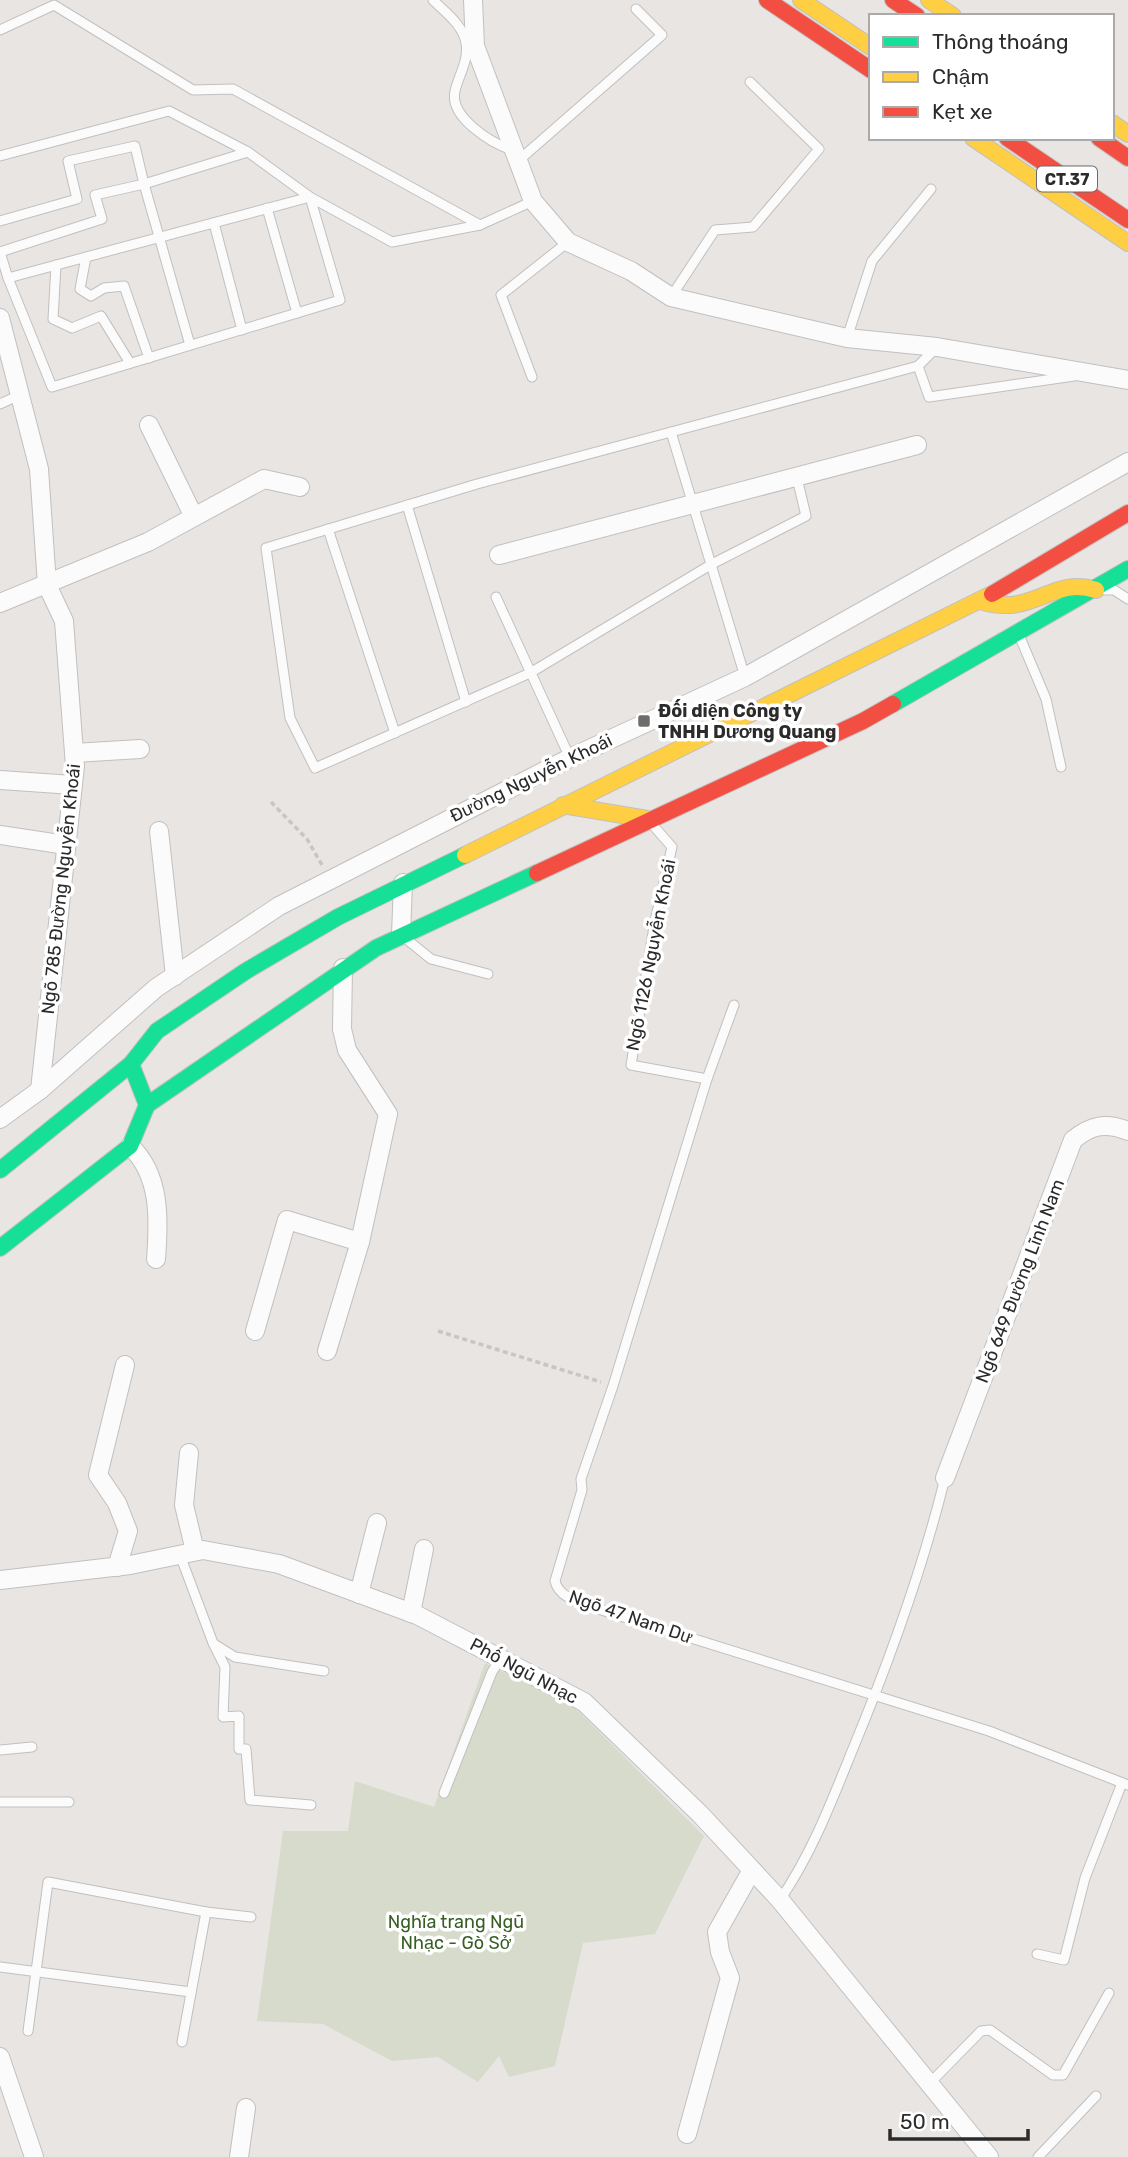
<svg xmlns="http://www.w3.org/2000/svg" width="1128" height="2157" viewBox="0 0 1128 2157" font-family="Rubik,sans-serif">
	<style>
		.cemetery { fill: #d6dbcb }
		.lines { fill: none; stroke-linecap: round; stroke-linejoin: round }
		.lane-casing { stroke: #c1c0c0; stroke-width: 11 }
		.street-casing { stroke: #c1c0c0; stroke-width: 20 }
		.fast-casing { stroke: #c1c0c0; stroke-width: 18 }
		.slow-casing { stroke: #c1c0c0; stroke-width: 18 }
		.jam-casing { stroke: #c1c0c0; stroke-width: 18 }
		.path { stroke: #c6c6c6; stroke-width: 3.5; stroke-dasharray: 5 3.5; stroke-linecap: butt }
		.lane { stroke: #fcfbfb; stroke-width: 9 }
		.street { stroke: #fcfbfb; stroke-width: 18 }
		.fast { stroke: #16e098; stroke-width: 16 }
		.slow { stroke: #ffcf43; stroke-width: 16 }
		.jam { stroke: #f24e42; stroke-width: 16 }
		.poi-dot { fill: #6d6c6b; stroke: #fff; stroke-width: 2.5 }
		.labels { text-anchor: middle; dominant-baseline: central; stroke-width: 7; stroke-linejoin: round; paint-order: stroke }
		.shield { fill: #fff; stroke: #6b6b6b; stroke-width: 2 }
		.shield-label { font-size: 16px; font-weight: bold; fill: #2b2b2b }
		.poi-label { font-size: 18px; font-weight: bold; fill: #2b2b2b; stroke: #fff; text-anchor: start }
		.street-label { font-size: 18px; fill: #2b2b2b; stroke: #fff }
		.park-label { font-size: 18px; fill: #375f24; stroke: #fff }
	</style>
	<rect width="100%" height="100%" fill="#e8e5e2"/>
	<!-- cemetery -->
	<polygon class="cemetery" points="485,1663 573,1706 704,1836 655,1934 583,1943 555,2066 509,2077 499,2056 478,2082 438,2057 392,2061 323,2024 257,2021 283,1831 348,1831 355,1781 434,1807"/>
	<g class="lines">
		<defs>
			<g id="lane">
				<path d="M433,0c12,12 30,25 33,43 3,18 -7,31 -11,48 -6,26 36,52 57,59"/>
				<polyline points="0,30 54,5 193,90 233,89 480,225 533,201"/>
				<polyline points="0,156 169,111 248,152 310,197 340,300 52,387 8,278 310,197 392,242 480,225"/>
				<polyline points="518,161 662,35 636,9"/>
				<polyline points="267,208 297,313"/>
				<polyline points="0,221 77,199 68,161 135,146 144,184 95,195 102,219 0,252"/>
				<polyline points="214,223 242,330"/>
				<polyline points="0,252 8,278"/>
				<polyline points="86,257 80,289 91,296 104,288 124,286 149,358"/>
				<polyline points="56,265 53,319 72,328 101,316 130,363"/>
				<polyline points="671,297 715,230 753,227 819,149 750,82"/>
				<polyline points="847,338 872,261 931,189"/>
				<polyline points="190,345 144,184 248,152"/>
				<polyline points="918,366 929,397 1074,376"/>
				<polyline points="532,377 501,295 568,242"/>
				<polyline points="0,404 20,395"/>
				<polyline points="671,432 477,484 266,548 290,718 315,768 530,673 712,564 806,516 797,478"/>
				<polyline points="407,505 466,702"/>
				<polyline points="328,529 395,733"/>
				<polyline points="1105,590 1114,590 1128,599"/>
				<polyline points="496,597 570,758"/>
				<polyline points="1019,635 1046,699 1061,767"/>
				<polyline points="745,677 671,432 918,366 936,348"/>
				<polyline points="651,823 672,847 655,921 631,1065 707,1079"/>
				<polyline points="405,938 431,959 488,974"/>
				<path d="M734,1005l-27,74 -94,307 -32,93 1,11 -27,91c4,18 28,22 43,28l391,122 139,54"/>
				<polyline points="180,1555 213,1643 225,1667 223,1717 239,1716 239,1749 246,1749 250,1800 311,1805"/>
				<polyline points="214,1644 235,1657 324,1671"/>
				<polyline points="0,1750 32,1747"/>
				<polyline points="444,1793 492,1672 501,1658"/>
				<polyline points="0,1802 69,1802"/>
				<path d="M780,1900c32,-47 51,-97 72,-149 37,-89 70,-180 93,-273"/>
				<polyline points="1037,1954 1064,1960 1085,1878 1122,1783"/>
				<polyline points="0,1967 191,1992"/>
				<polyline points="28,2031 48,1882 206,1912"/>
				<polyline points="182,2042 206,1912 251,1917"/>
				<polyline points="930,2083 981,2031 990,2030 1053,2075 1063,2075 1109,1993"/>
				<polyline points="1038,2157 1096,2096"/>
			</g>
			<g id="street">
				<polyline points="473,0 475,46 533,201 568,242 631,271 671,297 847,338 937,347 1128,380"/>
				<polyline points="0,318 39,469 47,585 64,621 75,766 40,1090"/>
				<polyline points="149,425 193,515"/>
				<polyline points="499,555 917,445"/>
				<polyline points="0,603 148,542 264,479 300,487"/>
				<polyline points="74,753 140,749"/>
				<polyline points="0,780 73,785"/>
				<polyline points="159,831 175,976"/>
				<polyline points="0,835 66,845"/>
				<polyline points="401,935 403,883"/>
				<polyline points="0,1119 40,1090 156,988 279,906 570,758 745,677 1128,462"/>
				<path d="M130,1146c31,29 29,74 26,113"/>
				<polyline points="255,1331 287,1220 360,1242"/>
				<polyline points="327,1351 360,1242 388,1114 347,1050 342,1029 343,968"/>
				<polyline points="189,1453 184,1505 195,1551"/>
				<path d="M945,1478l128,-338c18,-15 33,-18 55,-9"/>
				<polyline points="117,1567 128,1531 117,1503 98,1475 125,1365"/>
				<polyline points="0,1580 130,1565 203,1550 279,1564 417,1615 584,1702 700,1814 780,1900 989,2157"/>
				<polyline points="359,1594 377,1523"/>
				<polyline points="411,1613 424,1549"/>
				<polyline points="0,2057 34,2157"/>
				<polyline points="687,2134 730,1978 720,1952 717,1932 752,1870"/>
				<polyline points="239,2157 246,2108"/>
			</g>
			<g id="fast">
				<polyline points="893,704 1128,569"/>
				<polyline points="147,1105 376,948 537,873"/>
				<polyline points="0,1170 131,1064 157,1031 246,971 338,917 465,855"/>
				<polyline points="0,1248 130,1146 147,1105 131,1064"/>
			</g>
			<g id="slow">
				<polyline points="801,0 871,47"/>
				<polyline points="929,0 953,16"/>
				<polyline points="1112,123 1128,134"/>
				<polyline points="973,138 1128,243"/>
				<path d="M980,601c54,17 71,-25 116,-11"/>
				<polyline points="563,805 647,819"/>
				<polyline points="465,855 992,594"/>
			</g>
			<g id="jam">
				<polyline points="767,0 871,70"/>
				<polyline points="893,0 917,16"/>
				<polyline points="1007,138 1128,220"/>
				<polyline points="1099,138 1128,158"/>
				<polyline points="992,594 1128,513"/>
				<polyline points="537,873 863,721 893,704"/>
			</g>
		</defs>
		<!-- lane casing -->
		<use href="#lane" class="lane-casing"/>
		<!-- street casing -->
		<use href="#street" class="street-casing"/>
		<!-- fast casing -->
		<use href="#fast" class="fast-casing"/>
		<!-- slow casing -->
		<use href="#slow" class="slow-casing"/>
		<!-- jam casing -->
		<use href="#jam" class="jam-casing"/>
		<!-- path -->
		<g class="path">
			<polyline points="271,802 307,839 322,865"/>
			<polyline points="438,1331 601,1382"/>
		</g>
		<!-- lane -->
		<use href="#lane" class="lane"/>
		<!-- street -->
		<use href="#street" class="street"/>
		<!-- fast -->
		<use href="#fast" class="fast"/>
		<!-- slow -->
		<use href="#slow" class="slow"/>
		<!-- jam -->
		<use href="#jam" class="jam"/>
	</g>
	<!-- markers -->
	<rect class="poi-dot" x="637" y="714" width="14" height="14" rx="3.5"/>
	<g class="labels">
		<!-- shield labels -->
		<rect class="shield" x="1037" y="166.5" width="60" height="25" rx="5"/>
		<g class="shield-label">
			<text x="1067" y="179">CT.37</text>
		</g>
		<!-- poi labels -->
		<g class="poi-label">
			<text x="658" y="711">Đối diện Công ty<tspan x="658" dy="21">TNHH Dương Quang</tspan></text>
		</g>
		<!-- street labels -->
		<g class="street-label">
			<text transform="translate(531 778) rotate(-26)">Đường Nguyễn Khoái</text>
			<text transform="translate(61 889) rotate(-84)">Ngõ 785 Đường Nguyễn Khoái</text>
			<text transform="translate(651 955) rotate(-79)">Ngõ 1126 Nguyễn Khoái</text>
			<text transform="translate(1020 1281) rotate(-69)">Ngõ 649 Đường Lĩnh Nam</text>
			<text transform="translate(631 1617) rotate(19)">Ngõ 47 Nam Dư</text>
			<text transform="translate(524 1671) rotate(28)">Phố Ngũ Nhạc</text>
		</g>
		<!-- park labels -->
		<g class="park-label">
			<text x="456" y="1922">Nghĩa trang Ngũ<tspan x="456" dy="21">Nhạc - Gò Sở</tspan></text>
		</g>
	</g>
	<!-- legend -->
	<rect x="869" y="14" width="245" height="126" fill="#ffffff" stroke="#aaaaaa" stroke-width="2"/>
	<rect x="883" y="37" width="35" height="10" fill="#16e098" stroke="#aaaaaa" stroke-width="2"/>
	<text x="932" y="49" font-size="21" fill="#2b2b2b">Thông thoáng</text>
	<rect x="883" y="72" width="35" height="10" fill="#ffcf43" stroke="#aaaaaa" stroke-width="2"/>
	<text x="932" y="84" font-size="21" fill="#2b2b2b">Chậm</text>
	<rect x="883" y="107" width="35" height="10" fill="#f24e42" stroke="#aaaaaa" stroke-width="2"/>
	<text x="932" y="119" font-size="21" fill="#2b2b2b">Kẹt xe</text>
	<!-- scale -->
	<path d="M890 2129v10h138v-10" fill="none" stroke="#2b2b2b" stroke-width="3.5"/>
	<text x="900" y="2129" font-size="21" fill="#2b2b2b" stroke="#ffffff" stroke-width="5" paint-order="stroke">50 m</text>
</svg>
